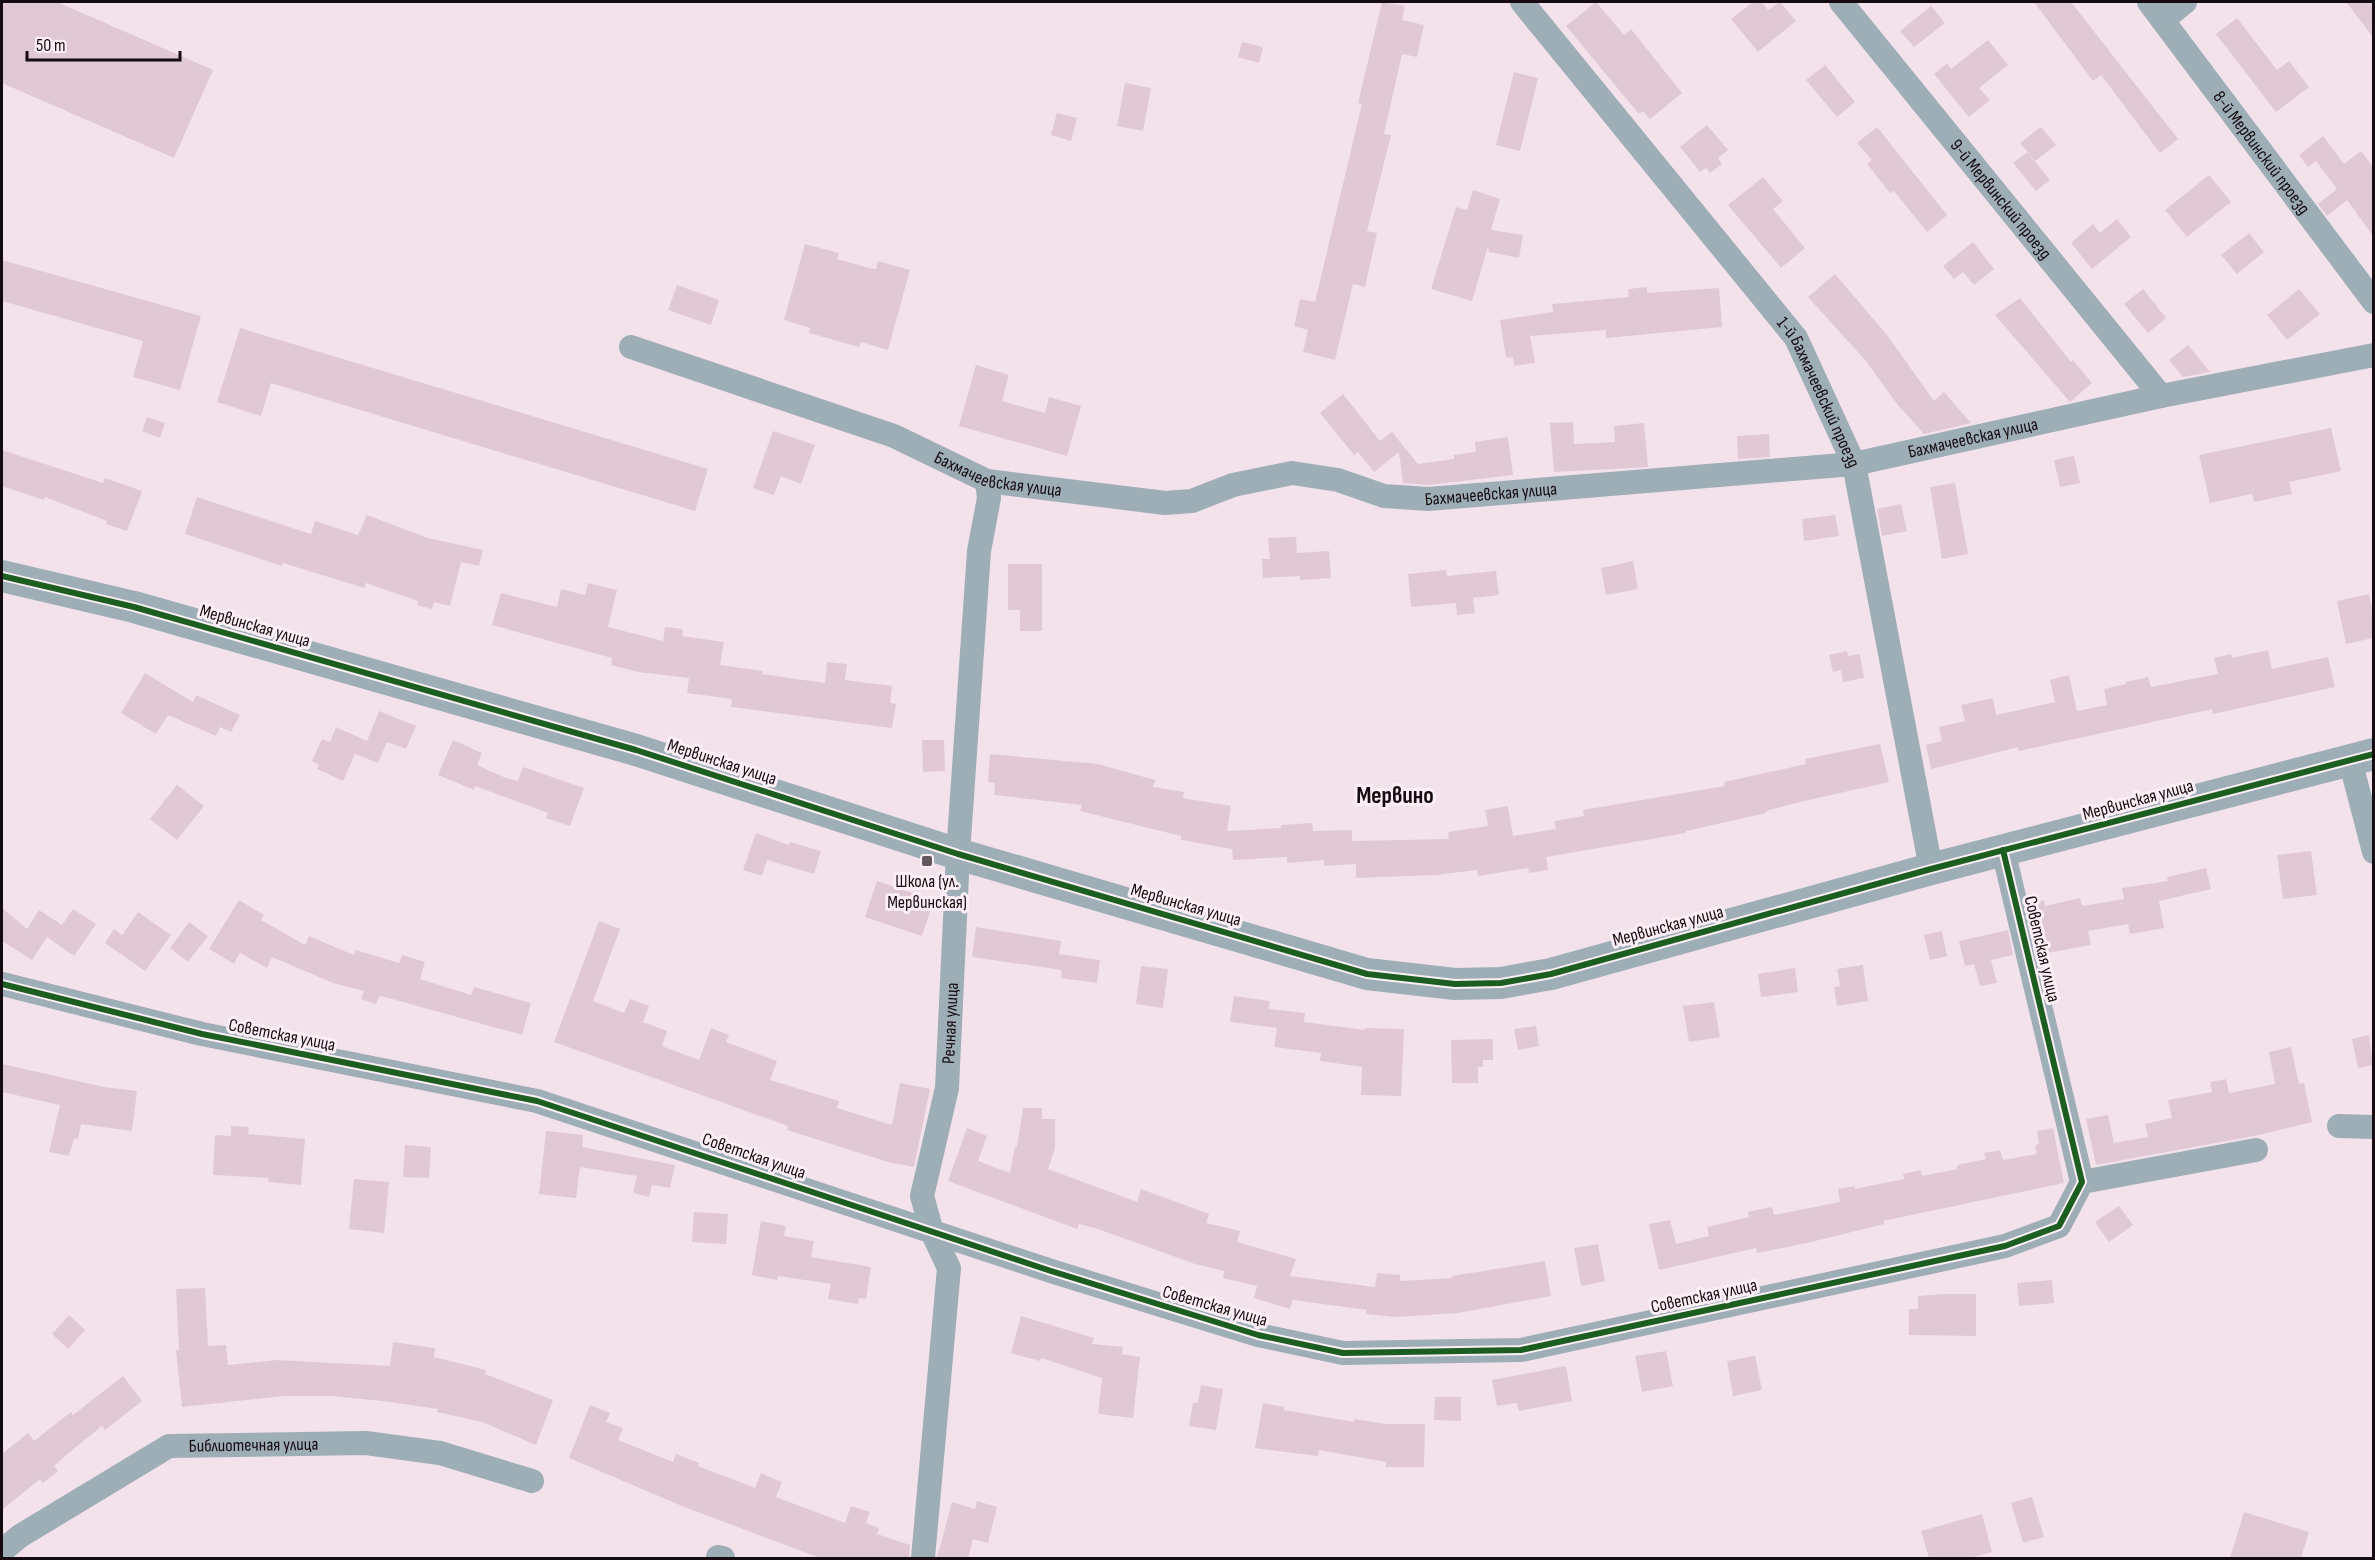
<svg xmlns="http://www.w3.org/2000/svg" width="2375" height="1560" viewBox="0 0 2375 1560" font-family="'Sofia Sans Condensed',sans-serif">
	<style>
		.building { fill: #e0c9d5 }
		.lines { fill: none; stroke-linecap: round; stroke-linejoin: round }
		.minor { stroke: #9daeb6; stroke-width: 24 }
		.tertiary { stroke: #9daeb6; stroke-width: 32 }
		.cycleway-casing { stroke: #fbeff5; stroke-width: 10 }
		.cycleway { stroke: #1b5e20; stroke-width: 6 }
		.poi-dot { fill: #63565d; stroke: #fbeff5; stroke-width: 2 }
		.labels { text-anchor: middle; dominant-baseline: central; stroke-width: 6; stroke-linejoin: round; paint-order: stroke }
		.street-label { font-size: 18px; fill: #150b10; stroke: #fbeff5 }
		.poi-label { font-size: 18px; fill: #150b10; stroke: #fbeff5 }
		.district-label { font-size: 24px; font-weight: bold; fill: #150b10; stroke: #fbeff5 }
	</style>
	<rect width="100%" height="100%" fill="#f4e2eb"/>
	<!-- building -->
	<g class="building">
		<polygon points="2,2 57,2 213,70 174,158 2,83"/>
		<polygon points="1382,2 1405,6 1402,20 1424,25 1417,57 1402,54 1384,134 1391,135 1367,231 1377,233 1365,287 1353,284 1335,360 1303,352 1308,330 1294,326 1300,299 1315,302 1362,104 1358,103"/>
		<polygon points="1596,2 1624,35 1631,29 1682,93 1650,119 1643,111 1639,114 1566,26"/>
		<polygon points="1753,2 1762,2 1768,10 1780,2 1796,21 1758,52 1731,19"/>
		<polygon points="2034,2 2071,2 2178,139 2160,153 2101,75 2093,81"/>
		<polygon points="2346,2 2373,2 2373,37"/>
		<polygon points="1931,6 1945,23 1914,47 1900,31"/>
		<polygon points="2237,18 2277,70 2289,61 2309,87 2276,112 2216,34"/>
		<polygon points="1988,40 2008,65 1979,88 1990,100 1969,117 1934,74 1947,63 1951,69"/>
		<polygon points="1242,42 1263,47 1259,63 1238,57"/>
		<polygon points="1825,65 1855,102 1837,117 1806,80"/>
		<polygon points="1514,72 1538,78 1520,151 1496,145"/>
		<polygon points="1125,83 1151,88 1143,131 1117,126"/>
		<polygon points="1057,113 1077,118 1071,141 1051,135"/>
		<polygon points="1707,125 1728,150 1718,158 1722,164 1710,173 1706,168 1700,172 1680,147"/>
		<polygon points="1877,127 1947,215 1927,232 1894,191 1890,193 1867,164 1872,160 1857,143"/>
		<polygon points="2041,127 2056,145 2035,161 2020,143"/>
		<polygon points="2323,136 2344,164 2361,151 2373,167 2373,236 2347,200 2327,216 2318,204 2337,189 2316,161 2308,167 2299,155"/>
		<polygon points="2027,152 2050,180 2036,191 2013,163"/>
		<polygon points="2209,175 2231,202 2187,237 2165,210"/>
		<polygon points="1763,177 1783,201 1773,209 1805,248 1781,268 1728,205"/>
		<polygon points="1473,190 1500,199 1491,230 1523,235 1519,258 1489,252 1488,246 1472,301 1431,289 1456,207 1467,210"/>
		<polygon points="2117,219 2131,237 2092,269 2071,243 2093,224 2100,233"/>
		<polygon points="2249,233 2264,252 2237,274 2221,255"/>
		<polygon points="1973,242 1994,269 1974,285 1963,272 1954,279 1943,266"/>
		<polygon points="805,244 839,253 837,259 869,268 876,269 878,261 910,270 888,350 861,342 859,347 809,333 810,328 784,320"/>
		<polygon points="2,260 201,316 180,390 133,377 143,341 2,301"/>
		<polygon points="1835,274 1887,335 1934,401 1944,392 1971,423 1924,434 1897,404 1866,361 1808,297"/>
		<polygon points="677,285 719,300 711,325 668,310"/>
		<polygon points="1647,287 1647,293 1719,288 1722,327 1606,338 1606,330 1530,336 1535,363 1514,366 1513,357 1506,358 1500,320 1553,312 1552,304 1629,297 1628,289"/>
		<polygon points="2143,289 2166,318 2148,333 2124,304"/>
		<polygon points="2299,289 2320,314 2287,340 2267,315"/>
		<polygon points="2020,298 2071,362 2073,360 2092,383 2070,402 1995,315"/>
		<polygon points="240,328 708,469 695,511 271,383 261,416 217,402"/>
		<polygon points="2188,345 2210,372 2183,377 2169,360"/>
		<polygon points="976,365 1009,375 1002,401 1045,413 1049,397 1081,406 1067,456 959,426"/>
		<polygon points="1343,394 1380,441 1392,432 1418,464 1454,459 1454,455 1476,452 1475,442 1508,437 1513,475 1428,485 1403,483 1399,452 1374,472 1358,452 1354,455 1320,413"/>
		<polygon points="147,417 165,423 160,438 142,431"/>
		<polygon points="1573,422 1574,444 1615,442 1614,426 1644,423 1648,467 1554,472 1550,423"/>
		<polygon points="2331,428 2341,471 2289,482 2292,494 2254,502 2252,494 2210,503 2199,455"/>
		<polygon points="773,431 815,445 801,484 781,476 774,495 753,488"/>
		<polygon points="1769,434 1770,457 1738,459 1737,436"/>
		<polygon points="2,450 103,483 105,478 142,491 127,531 106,524 107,521 45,497 44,500 2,486"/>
		<polygon points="2074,456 2080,483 2060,487 2054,460"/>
		<polygon points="1955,483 1968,554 1942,559 1930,487"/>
		<polygon points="197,497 311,534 315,521 358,535 367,515 428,538 483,550 479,566 461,562 450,606 434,602 432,609 417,605 418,601 366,583 364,588 283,563 282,566 185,534"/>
		<polygon points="1901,504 1907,531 1882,536 1877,509"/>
		<polygon points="1835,515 1839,536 1804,541 1802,519"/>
		<polygon points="1296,537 1297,553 1329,551 1331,578 1300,580 1300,576 1263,578 1262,559 1270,559 1268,538"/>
		<polygon points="1633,561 1638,589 1606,595 1601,568"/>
		<polygon points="1008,564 1042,564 1042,631 1020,631 1020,610 1008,610"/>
		<polygon points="1446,570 1447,576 1496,571 1499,595 1473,598 1475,613 1457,615 1456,603 1411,607 1408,574"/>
		<polygon points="588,583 617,590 608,627 663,641 665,627 683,629 682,636 724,642 720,665 763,671 762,674 825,683 827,662 847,664 845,680 892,686 890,703 896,704 892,728 731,707 732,699 687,693 689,678 638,672 611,665 612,658 492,625 501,593 557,607 561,589 585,595"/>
		<polygon points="2369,594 2373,616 2373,638 2346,644 2337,601"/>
		<polygon points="2268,650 2272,669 2328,657 2335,687 2213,714 2212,709 2019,751 2018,747 1931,769 1926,745 1942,741 1939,727 1965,721 1961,705 1993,698 1996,715 2055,702 2050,680 2069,675 2077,711 2107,705 2104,689 2126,684 2126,682 2148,677 2151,687 2218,674 2214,658 2231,654 2232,658"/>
		<polygon points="1847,651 1848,656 1860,654 1864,678 1843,682 1841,670 1833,672 1829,655"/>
		<polygon points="145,673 193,702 196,695 240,715 231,732 220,727 216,736 168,715 156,734 121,713"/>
		<polygon points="379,711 416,726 406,749 387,742 378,763 355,754 343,781 317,769 319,765 312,761 322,739 330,742 336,727 367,741"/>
		<polygon points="453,740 482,753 477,765 506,778 518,781 523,767 584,788 570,826 546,818 548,813 475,786 474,790 438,775"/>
		<polygon points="922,740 944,740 945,771 923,772"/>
		<polygon points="1880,744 1889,782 1804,801 1766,811 1766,813 1686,831 1686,833 1546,857 1548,870 1529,873 1528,868 1478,876 1477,870 1436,875 1356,878 1356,864 1324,866 1324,860 1287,863 1287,857 1233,860 1232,849 1181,840 1181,836 1080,811 1082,805 994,795 995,783 988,782 990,754 1098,764 1155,780 1153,787 1184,792 1183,798 1231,806 1227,831 1281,828 1281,825 1312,823 1313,831 1352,830 1352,841 1449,839 1448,832 1488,826 1485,810 1508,806 1513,836 1556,829 1554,821 1584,816 1583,810 1725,786 1724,782 1806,764 1805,759"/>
		<polygon points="177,785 204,806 177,840 150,819"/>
		<polygon points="756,833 789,845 790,842 821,851 814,874 767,860 762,876 743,870"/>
		<polygon points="2311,851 2317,895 2283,899 2277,855"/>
		<polygon points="2206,868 2211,889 2159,901 2164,928 2130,934 2128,924 2088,931 2091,945 2042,954 2030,904 2044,900 2045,906 2080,898 2082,906 2124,899 2122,888 2168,881 2167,877"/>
		<polygon points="877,881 934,900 922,936 865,917"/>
		<polygon points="239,900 264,915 261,920 305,945 309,936 354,955 356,950 399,963 402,955 425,962 420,979 471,995 474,987 531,1003 522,1035 385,997 379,996 376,1004 361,999 364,991 333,983 272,957 267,968 240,953 234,964 209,949"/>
		<polygon points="2,908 27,929 39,910 62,925 73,909 96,924 74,956 47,937 32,960 2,941"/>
		<polygon points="138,912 171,935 145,971 105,943 114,929 122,935"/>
		<polygon points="599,921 620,929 593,1001 624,1013 630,999 649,1006 643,1022 667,1031 662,1046 699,1060 711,1028 729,1035 726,1042 777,1061 770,1080 839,1101 837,1108 892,1125 900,1083 930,1089 914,1167 888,1162 787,1130 788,1126 554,1042"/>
		<polygon points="189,922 208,936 188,962 170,948"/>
		<polygon points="976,927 1061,941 1059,954 1100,960 1097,983 1061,978 1062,970 972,957"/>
		<polygon points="2008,930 2013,955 1991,960 1997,983 1980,986 1974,964 1965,966 1959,941"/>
		<polygon points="1942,931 1947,956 1930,960 1924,935"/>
		<polygon points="1863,965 1868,1001 1837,1006 1834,987 1840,986 1837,969"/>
		<polygon points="1141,966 1168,969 1163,1008 1136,1004"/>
		<polygon points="1795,968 1798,992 1761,997 1758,974"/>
		<polygon points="1234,996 1270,1001 1269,1009 1305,1013 1304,1022 1365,1030 1365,1028 1404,1029 1401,1096 1361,1095 1362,1067 1320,1061 1321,1053 1274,1047 1277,1028 1230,1022"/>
		<polygon points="1714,1002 1720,1037 1689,1042 1683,1006"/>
		<polygon points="1536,1026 1539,1046 1518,1050 1514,1029"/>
		<polygon points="2369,1035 2373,1065 2358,1068 2352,1039"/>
		<polygon points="1493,1039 1493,1060 1483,1060 1483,1067 1478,1067 1478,1083 1452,1083 1451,1040"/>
		<polygon points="2291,1047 2299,1084 2304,1083 2312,1122 2254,1136 2096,1165 2086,1119 2108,1115 2114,1143 2148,1137 2145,1124 2172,1118 2168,1100 2212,1092 2210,1082 2226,1079 2229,1093 2275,1084 2269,1052"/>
		<polygon points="2,1064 104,1087 137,1091 132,1131 81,1124 78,1139 74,1138 69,1156 49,1152 60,1105 2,1092"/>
		<polygon points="1023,1108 1042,1108 1042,1119 1055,1119 1055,1149 1048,1169 1137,1202 1141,1189 1209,1214 1206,1223 1240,1231 1237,1242 1296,1259 1290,1276 1375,1287 1377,1273 1400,1275 1400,1281 1452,1278 1452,1276 1545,1261 1551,1296 1458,1313 1395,1317 1366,1314 1367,1310 1293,1300 1290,1309 1254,1298 1257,1286 1223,1278 1224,1271 1195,1264 1098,1229 1079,1224 1077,1229 948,1181 967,1128 987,1136 978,1161 1010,1173 1015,1146 1017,1147"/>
		<polygon points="231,1126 249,1127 248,1134 305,1139 301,1185 268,1182 269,1178 213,1175 215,1135 231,1136"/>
		<polygon points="2053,1128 2064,1183 1883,1221 1884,1224 1807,1243 1757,1253 1756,1248 1659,1270 1649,1224 1670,1220 1676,1244 1709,1236 1707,1227 1749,1217 1748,1212 1772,1207 1774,1215 1840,1202 1838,1189 1855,1186 1855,1189 1904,1179 1903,1174 1921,1170 1922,1176 1957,1169 1957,1165 1986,1159 1984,1153 2000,1150 2003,1160 2037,1154 2035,1145 2039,1144 2037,1131"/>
		<polygon points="546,1131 583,1135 582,1147 675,1165 670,1188 652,1185 649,1197 633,1193 637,1176 580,1167 576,1198 539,1194"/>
		<polygon points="405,1145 431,1147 429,1178 403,1177"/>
		<polygon points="354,1179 389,1182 384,1233 349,1229"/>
		<polygon points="2119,1206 2133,1225 2109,1242 2095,1222"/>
		<polygon points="694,1212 728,1214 726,1244 692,1242"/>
		<polygon points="761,1221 786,1226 784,1236 814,1241 811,1257 871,1267 866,1299 859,1298 858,1304 828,1299 831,1284 778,1276 777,1280 752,1275"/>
		<polygon points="1598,1244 1605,1281 1581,1286 1574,1248"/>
		<polygon points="2052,1280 2054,1303 2019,1306 2017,1283"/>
		<polygon points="205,1288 208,1346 226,1345 228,1365 277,1360 390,1366 393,1342 435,1348 434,1357 486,1370 485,1374 553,1400 536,1445 482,1422 437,1412 438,1409 383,1401 331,1396 285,1396 182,1407 176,1350 179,1350 176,1289"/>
		<polygon points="1941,1294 1976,1294 1976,1336 1909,1335 1909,1309 1918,1309 1918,1296"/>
		<polygon points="69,1315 85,1330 68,1349 52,1334"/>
		<polygon points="1021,1316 1094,1338 1092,1344 1123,1347 1122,1354 1140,1357 1133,1418 1098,1414 1102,1378 1041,1358 1040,1361 1011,1353"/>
		<polygon points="1666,1351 1673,1386 1642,1392 1635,1356"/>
		<polygon points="1755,1356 1762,1390 1733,1396 1727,1361"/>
		<polygon points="1566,1366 1572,1401 1519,1411 1517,1403 1497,1406 1492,1380"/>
		<polygon points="123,1376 142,1401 105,1430 102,1426 71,1451 54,1466 58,1471 43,1483 40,1479 2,1510 2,1454 28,1433 34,1441 71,1412 73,1415"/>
		<polygon points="1201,1385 1223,1389 1216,1430 1189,1426 1193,1403 1198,1403"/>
		<polygon points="1435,1397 1461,1397 1461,1421 1434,1420"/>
		<polygon points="1263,1403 1284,1407 1284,1410 1354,1422 1354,1419 1387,1424 1425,1424 1424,1467 1386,1467 1386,1462 1319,1450 1318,1456 1255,1448"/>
		<polygon points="590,1405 610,1413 606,1422 623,1428 618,1440 673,1462 676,1454 699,1463 698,1466 755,1488 761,1473 782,1482 776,1497 845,1523 851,1506 870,1512 866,1523 879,1528 877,1534 910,1545 909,1558 820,1558 682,1506 569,1458"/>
		<polygon points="2032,1497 2044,1537 2023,1543 2011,1503"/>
		<polygon points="977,1501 997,1507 988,1543 973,1539 968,1558 937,1558 952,1502 975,1509"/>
		<polygon points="2244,1512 2309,1532 2301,1558 2230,1558"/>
		<polygon points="1982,1514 1992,1552 1970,1558 1929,1558 1921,1531"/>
	</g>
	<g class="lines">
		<!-- minor -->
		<g class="minor">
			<path id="s1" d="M1522,2l274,336 58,126 77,405"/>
			<path id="s2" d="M1841,2l320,394"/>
			<path id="s3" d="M2149,2l225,300"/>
			<polyline points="2163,20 2185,2"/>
			<path id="s4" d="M631,347l263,89 93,45 178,22 27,-2 41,-16 59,-12 46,7 46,16 44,3 426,-35 307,-68 213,-41"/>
			<polyline points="2350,760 2374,852"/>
			<polyline points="2,984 202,1034 537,1101 1051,1271 1258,1335 1343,1353 1521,1350 2005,1246 2059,1226 2082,1182 2003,850"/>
			<polyline points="2339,1126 2374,1127"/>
			<polyline points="2082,1182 2256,1150"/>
			<path id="s5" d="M2,1551l18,-15 149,-90 197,-3 74,10 92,28"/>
			<polyline points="718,1557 723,1558"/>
			<path id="s6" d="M923,1558l26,-290 -17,-36 -10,-36 25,-108 11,-234 21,-303 10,-53 -2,-17"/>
		</g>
		<!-- tertiary -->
		<polyline class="tertiary" points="2,576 134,607 636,750 958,854 1367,974 1455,984 1501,983 1551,974 1931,869 2374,754"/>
		<defs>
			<g id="cycleway">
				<polyline points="2,576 134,607 636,750 958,854 1367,974 1455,984 1501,983 1551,974 1931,869 2374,754"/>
				<polyline points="2,984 202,1034 537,1101 1051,1271 1258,1335 1343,1353 1521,1350 2005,1246 2059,1226 2082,1182 2003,850"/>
			</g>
		</defs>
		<!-- cycleway casing -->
		<use href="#cycleway" class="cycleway-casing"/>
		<!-- cycleway -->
		<use href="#cycleway" class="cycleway"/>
	</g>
	<!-- markers -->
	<rect class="poi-dot" x="921" y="855" width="12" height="12" rx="3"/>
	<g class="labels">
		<!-- street labels -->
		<g class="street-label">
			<text stroke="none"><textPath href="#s3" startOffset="188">8-й Мервинский проезд</textPath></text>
			<text stroke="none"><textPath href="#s2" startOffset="254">9-й Мервинский проезд</textPath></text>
			<text stroke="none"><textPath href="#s1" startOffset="492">1-й Бахмачеевский проезд</textPath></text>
			<text stroke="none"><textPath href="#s4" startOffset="1380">Бахмачеевская улица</textPath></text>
			<text stroke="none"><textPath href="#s4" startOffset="390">Бахмачеевская улица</textPath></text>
			<text stroke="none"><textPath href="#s4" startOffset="894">Бахмачеевская улица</textPath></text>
			<text transform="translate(255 626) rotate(16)">Мервинская улица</text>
			<text transform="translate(722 762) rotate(18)">Мервинская улица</text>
			<text transform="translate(2138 800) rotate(-15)">Мервинская улица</text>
			<text transform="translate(1186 905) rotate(16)">Мервинская улица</text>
			<text transform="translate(1668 926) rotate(-15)">Мервинская улица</text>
			<text transform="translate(2042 949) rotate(77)">Советская улица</text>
			<text stroke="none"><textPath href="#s6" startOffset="544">Речная улица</textPath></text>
			<text transform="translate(282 1035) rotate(11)">Советская улица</text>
			<text transform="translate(754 1156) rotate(19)">Советская улица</text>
			<text transform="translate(1704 1296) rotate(-12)">Советская улица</text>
			<text transform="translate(1215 1306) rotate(16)">Советская улица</text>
			<text stroke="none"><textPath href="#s5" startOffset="282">Библиотечная улица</textPath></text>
		</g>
		<!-- poi labels -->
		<g class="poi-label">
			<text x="927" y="881">Школа (ул.<tspan x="927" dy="21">Мервинская)</tspan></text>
		</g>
		<!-- district labels -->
		<g class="district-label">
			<text x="1395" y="795">Мервино</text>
		</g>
	</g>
	<!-- border -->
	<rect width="2375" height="1560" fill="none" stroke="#150b10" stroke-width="6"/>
	<!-- scale -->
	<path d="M27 51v9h153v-9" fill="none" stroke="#150b10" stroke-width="3"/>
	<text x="36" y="51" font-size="18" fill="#150b10" stroke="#fbeff5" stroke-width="4.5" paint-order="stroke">50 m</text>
</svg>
